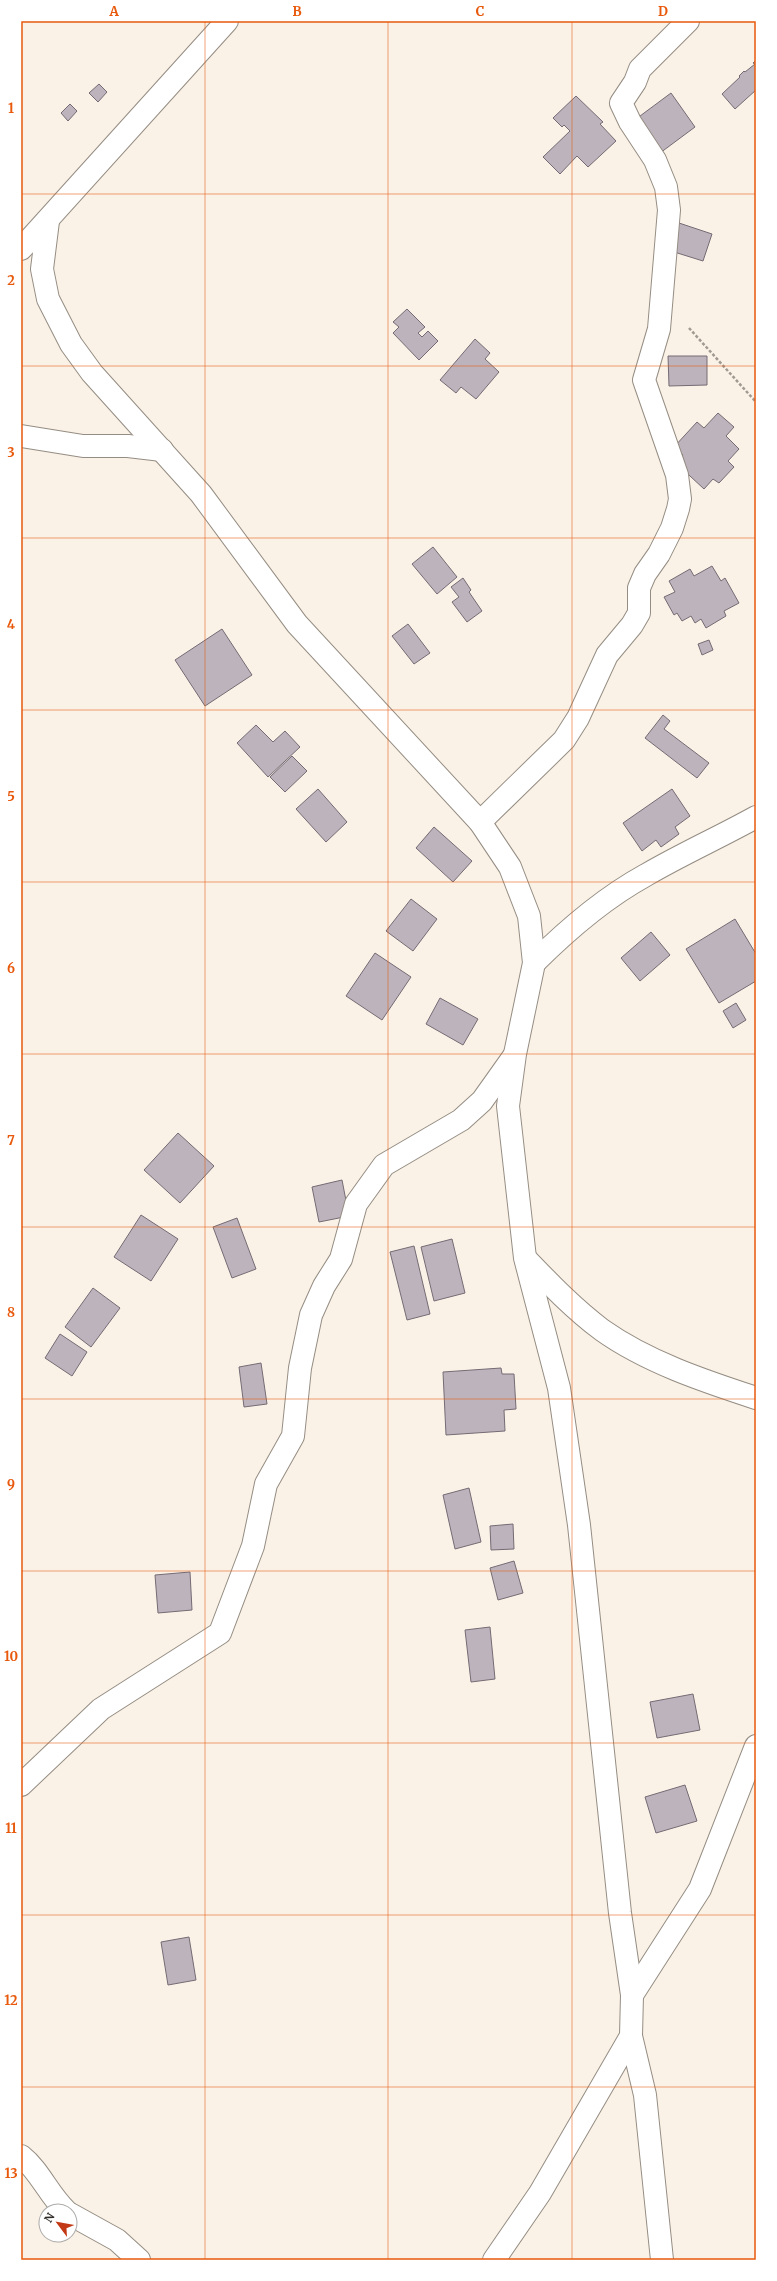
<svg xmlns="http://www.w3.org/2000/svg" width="777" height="2281" viewBox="0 0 777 2281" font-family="Merriweather,serif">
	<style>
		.building { fill: #bdb3bd; stroke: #746b74 }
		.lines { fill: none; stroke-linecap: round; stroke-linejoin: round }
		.street-casing { stroke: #958d83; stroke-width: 24 }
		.path { stroke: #a09a92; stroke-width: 2.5; stroke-dasharray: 3 2; stroke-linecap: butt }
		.street { stroke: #fff; stroke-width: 22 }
		.grid { fill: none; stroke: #e8590c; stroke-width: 1; stroke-opacity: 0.55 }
		.neatline { fill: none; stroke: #e8590c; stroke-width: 1.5 }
		.grid-label { font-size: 13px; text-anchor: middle; font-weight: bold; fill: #e8590c }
	</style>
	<rect width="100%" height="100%" fill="#faf2e6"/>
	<!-- building -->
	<g class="building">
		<polygon points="756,60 756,90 735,109 722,94 740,77 739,76 744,71 745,72 755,64 753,63"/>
		<polygon points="99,84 107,92 98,102 89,93"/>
		<polygon points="671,93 695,127 660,153 636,119"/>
		<polygon points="576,96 603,122 600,124 616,141 588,167 577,156 560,174 543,157 570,131 564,125 562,127 553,118"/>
		<polygon points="70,104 77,111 68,121 61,113"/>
		<polygon points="679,223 712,234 703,261 671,251"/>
		<polygon points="407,309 425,327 418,333 422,337 428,331 438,341 419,360 393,333 399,327 393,322"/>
		<polygon points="475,339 490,353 485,359 499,372 476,399 461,387 456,393 440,380"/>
		<polygon points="668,356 707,356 707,385 669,386"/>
		<polygon points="718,413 734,427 726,436 739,449 728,461 734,467 719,483 713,479 704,489 676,463 683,455 674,447 697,422 704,428"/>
		<polygon points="433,547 457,577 437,594 412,564"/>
		<polygon points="712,566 721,581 725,578 739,603 724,611 726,616 706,628 701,619 695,623 691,616 682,621 677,613 674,615 664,597 675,592 669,581 690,569 694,576"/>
		<polygon points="463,578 471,590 469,592 482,611 467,622 452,602 459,597 451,587"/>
		<polygon points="408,624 430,653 414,664 392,636"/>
		<polygon points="222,629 252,675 205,706 175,660"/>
		<polygon points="709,640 713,650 702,655 698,644"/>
		<polygon points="663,715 670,721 664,729 709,763 697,778 645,738"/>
		<polygon points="256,725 273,742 285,731 300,747 268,777 237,743"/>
		<polygon points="292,756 307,771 285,792 270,777"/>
		<polygon points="318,789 347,822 326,842 296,809"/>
		<polygon points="672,789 690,816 675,827 679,834 661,847 656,840 642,851 623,823"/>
		<polygon points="434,827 472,861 453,882 416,848"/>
		<polygon points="411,899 437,919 413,951 386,931"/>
		<polygon points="735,919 756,954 756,981 719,1003 686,949"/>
		<polygon points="651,932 670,955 640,981 621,958"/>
		<polygon points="375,953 411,977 382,1020 346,996"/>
		<polygon points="440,998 478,1019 463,1045 426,1024"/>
		<polygon points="736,1003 746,1020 733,1028 723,1011"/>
		<polygon points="178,1133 214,1166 180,1203 144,1170"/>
		<polygon points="342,1180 349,1216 319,1222 312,1187"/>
		<polygon points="141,1215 178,1239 151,1281 114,1257"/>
		<polygon points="237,1218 256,1269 232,1278 213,1227"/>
		<polygon points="452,1239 465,1293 434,1301 421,1247"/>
		<polygon points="414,1246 430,1314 407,1320 390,1252"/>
		<polygon points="93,1288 120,1308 91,1347 65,1327"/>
		<polygon points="60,1334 87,1352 72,1376 45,1358"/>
		<polygon points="261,1363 267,1404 244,1407 239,1367"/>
		<polygon points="501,1368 502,1374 514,1374 516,1409 504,1410 505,1431 446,1435 443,1372"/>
		<polygon points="469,1488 481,1542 455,1549 443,1495"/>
		<polygon points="513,1524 514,1549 491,1550 490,1526"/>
		<polygon points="514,1561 523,1593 498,1600 490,1568"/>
		<polygon points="190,1572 192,1610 158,1613 155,1575"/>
		<polygon points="490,1627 495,1679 471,1682 465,1630"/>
		<polygon points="693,1694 700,1730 657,1738 650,1702"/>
		<polygon points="685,1785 697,1821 656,1833 645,1797"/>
		<polygon points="189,1937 196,1980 168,1985 161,1942"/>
	</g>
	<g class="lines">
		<defs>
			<g id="street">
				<polyline points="48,221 42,269 48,299 71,344 92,373 201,494 297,624 480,822 510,867 529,916 534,963 515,1054 508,1106 525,1258 559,1388 579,1525 620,1913 632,1995 631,2036 645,2095 662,2260"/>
				<polyline points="21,249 227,21"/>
				<polyline points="21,436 83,446 128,446 162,450"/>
				<polyline points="480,822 564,740 578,718 607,655 632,625 639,613 639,588 645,574 659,554 672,528 678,509 680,499 677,475 644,380 659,329 669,210 666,187 655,160 630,122 621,103 635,82 640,69 688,21"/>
				<path d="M534,963c34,-34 70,-65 112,-88 36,-21 74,-38 110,-58"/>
				<path d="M526,1259c24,25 48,50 76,71 45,32 102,51 154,68"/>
				<polyline points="21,1785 101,1709 220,1633 253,1546 266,1484 293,1436 300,1368 311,1315 324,1286 341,1259 356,1204 384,1165 461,1120 482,1101 514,1056"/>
				<polyline points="632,1995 700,1889 756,1746"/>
				<path d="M21,2156c19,15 27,38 45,55"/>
				<polyline points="70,2214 117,2240 139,2260"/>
				<polyline points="494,2260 540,2193 631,2036"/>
			</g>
		</defs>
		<!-- street casing -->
		<use href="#street" class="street-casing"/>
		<!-- path -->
		<polyline class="path" points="689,328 756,402"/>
		<!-- street -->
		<use href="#street" class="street"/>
	</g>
	<!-- grid -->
	<path class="grid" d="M205,21v2239M388,21v2239M572,21v2239M21,194h735M21,366h735M21,538h735M21,710h735M21,882h735M21,1054h735M21,1227h735M21,1399h735M21,1571h735M21,1743h735M21,1915h735M21,2087h735"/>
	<!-- border -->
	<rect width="777" height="2281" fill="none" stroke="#ffffff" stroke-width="44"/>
	<!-- north arrow -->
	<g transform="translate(58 2223) rotate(302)"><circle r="19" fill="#ffffff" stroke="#adabaa"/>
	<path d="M0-3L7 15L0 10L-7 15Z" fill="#c33916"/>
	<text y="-6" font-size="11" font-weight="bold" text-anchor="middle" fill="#312e2a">N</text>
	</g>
	<rect x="22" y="22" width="733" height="2237" class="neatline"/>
	<g class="grid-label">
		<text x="114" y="16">A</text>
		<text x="297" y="16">B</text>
		<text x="480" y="16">C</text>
		<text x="663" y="16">D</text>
		<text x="11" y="113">1</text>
		<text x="11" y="285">2</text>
		<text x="11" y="457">3</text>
		<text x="11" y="629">4</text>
		<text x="11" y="801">5</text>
		<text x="11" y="973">6</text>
		<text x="11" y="1145">7</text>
		<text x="11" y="1317">8</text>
		<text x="11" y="1489">9</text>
		<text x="11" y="1661">10</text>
		<text x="11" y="1833">11</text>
		<text x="11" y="2005">12</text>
		<text x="11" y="2178">13</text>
	</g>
</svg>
